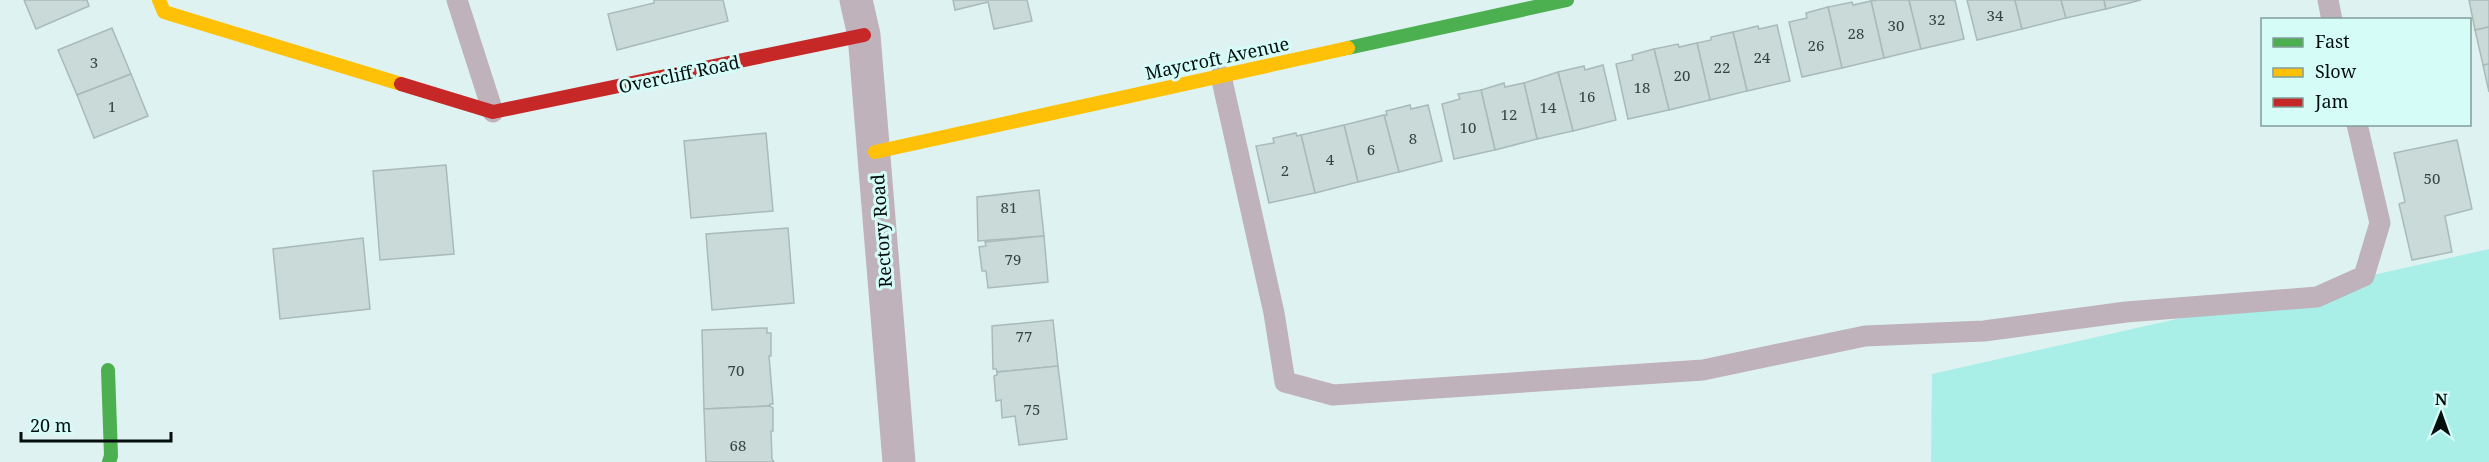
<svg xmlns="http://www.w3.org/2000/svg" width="2489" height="462" viewBox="0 0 2489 462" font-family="'Noto Serif',serif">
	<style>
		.green { fill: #a9efe8 }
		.building { fill: #c9dad8; stroke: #aabab9; stroke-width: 1.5 }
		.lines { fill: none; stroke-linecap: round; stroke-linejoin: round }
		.lane { stroke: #bfb2bb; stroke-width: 21 }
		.street { stroke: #bfb2bb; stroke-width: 33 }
		.fast { stroke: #4caf50; stroke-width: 14 }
		.slow { stroke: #ffc107; stroke-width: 14 }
		.jam { stroke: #c62828; stroke-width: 14 }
		.labels { text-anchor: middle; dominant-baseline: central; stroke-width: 6; stroke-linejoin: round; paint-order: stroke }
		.number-label { font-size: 15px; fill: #364342 }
		.street-label { font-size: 18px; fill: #030e0d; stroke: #d5fcf7 }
	</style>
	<rect width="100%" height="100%" fill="#def3f1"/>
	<!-- green -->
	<polygon class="green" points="2489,249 2489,462 1931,462 1932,374"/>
	<!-- building -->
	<g class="building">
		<polygon points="24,0 87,0 89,6 36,29"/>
		<polygon points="654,0 723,0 728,21 617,50 608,14 654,3"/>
		<polygon points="953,0 1027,0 1032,21 994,29 988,2 955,10"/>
		<polygon points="1877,0 1909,0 1921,49 1884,58 1871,1"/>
		<polygon points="1909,0 1955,0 1964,39 1921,49"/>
		<polygon points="1967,0 2015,0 2022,29 1977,40"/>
		<polygon points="2015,0 2061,0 2066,18 2022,29"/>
		<polygon points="2061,0 2104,0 2106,9 2066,18"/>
		<polygon points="2104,0 2141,0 2106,9"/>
		<polygon points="2469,0 2489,0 2489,27 2475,30"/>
		<polygon points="1871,1 1884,58 1842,68 1828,7 1852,2 1853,5"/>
		<polygon points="1828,7 1842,68 1802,77 1789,22 1807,18 1806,13"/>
		<polygon points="1777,25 1790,81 1747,91 1733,32 1758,26 1759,29"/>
		<polygon points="2489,27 2489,64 2483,65 2475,30"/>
		<polygon points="112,28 131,74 77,95 58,50"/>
		<polygon points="1733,32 1747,91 1710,100 1697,43 1711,40 1711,37"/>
		<polygon points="1697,43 1710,100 1669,110 1654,49 1678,44 1679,47"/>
		<polygon points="1654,49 1669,110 1628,119 1616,64 1633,60 1632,55"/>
		<polygon points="2489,64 2489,92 2483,65"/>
		<polygon points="1603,65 1616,120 1573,131 1558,72 1584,66 1585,70"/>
		<polygon points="1558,72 1573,131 1537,139 1524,83"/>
		<polygon points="131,74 148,116 94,138 77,95"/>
		<polygon points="1504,83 1505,87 1524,83 1537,139 1495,150 1481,90"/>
		<polygon points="1481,90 1495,150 1454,159 1442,104 1460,99 1458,94"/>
		<polygon points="1410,105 1411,109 1428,105 1442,161 1399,172 1384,115 1387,115 1386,111"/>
		<polygon points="1384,115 1399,172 1358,182 1344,125"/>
		<polygon points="1344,125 1358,182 1315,193 1301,135"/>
		<polygon points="766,133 773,211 691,218 684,141"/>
		<polygon points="1296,133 1297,136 1301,135 1315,193 1269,203 1256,146 1274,143 1273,138"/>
		<polygon points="2457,140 2472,209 2445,216 2452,252 2412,260 2399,204 2405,202 2394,153"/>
		<polygon points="446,165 454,254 380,260 373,171"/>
		<polygon points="1039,190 1044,236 978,241 977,197"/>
		<polygon points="788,228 794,303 712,310 706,234"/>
		<polygon points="1044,236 1048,282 988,288 986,271 982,271 979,247 986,246 985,242"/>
		<polygon points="363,238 370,309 280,319 273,249"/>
		<polygon points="1053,320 1058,366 997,372 996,369 993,369 992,326"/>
		<polygon points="767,328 767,333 771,333 771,356 769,356 773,404 770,404 770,406 704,409 702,330"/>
		<polygon points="1058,366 1067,439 1019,445 1015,416 1002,418 1001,400 996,401 994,376 997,375 997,372"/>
		<polygon points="770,406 773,408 773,431 771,431 772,459 774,462 706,462 704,409"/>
	</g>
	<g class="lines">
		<!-- lane -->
		<g class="lane">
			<polyline points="457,0 493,112"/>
			<polyline points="2328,0 2332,20"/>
			<polyline points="1221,76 1274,313 1285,382 1333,395 1703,370 1865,336 1984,331 2126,312 2317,297 2364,276 2380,223 2357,124"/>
		</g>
		<!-- street -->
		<polyline class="street" points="856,0 864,35 899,462"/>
		<!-- fast -->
		<g class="fast">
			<polyline points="1348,48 1567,0"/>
			<polyline points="108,370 111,456 109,462"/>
		</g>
		<!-- slow -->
		<g class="slow">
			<polyline points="159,0 164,12 401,84"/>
			<polyline points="875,152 1348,48"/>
		</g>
		<!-- jam -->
		<polyline class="jam" points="401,84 493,112 864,35"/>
	</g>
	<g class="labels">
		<!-- number labels -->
		<g class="number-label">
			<text x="1995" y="15">34</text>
			<text x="1937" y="19">32</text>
			<text x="1896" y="25">30</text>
			<text x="1856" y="33">28</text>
			<text x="1816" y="45">26</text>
			<text x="1762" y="57">24</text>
			<text x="94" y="62">3</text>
			<text x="1722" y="67">22</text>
			<text x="1682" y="75">20</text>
			<text x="1642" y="87">18</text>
			<text x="1587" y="96">16</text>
			<text x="112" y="106">1</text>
			<text x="1548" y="107">14</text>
			<text x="1509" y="114">12</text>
			<text x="1468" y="127">10</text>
			<text x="1413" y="138">8</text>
			<text x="1371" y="149">6</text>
			<text x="1330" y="159">4</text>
			<text x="1285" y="170">2</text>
			<text x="2432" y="178">50</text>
			<text x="1009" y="207">81</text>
			<text x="1013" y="259">79</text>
			<text x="1024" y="336">77</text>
			<text x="736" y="370">70</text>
			<text x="1032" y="409">75</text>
			<text x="738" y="445">68</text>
		</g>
		<!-- street labels -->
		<g class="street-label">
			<text transform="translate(1217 58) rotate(-12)">Maycroft Avenue</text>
			<text transform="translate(679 74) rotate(-12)">Overcliff Road</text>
			<text transform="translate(881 231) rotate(-94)">Rectory Road</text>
		</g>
	</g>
	<!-- legend -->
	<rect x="2261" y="18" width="210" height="108" fill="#d5fcf7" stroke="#819d99" stroke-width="1.5"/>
	<rect x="2273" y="38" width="30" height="9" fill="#4caf50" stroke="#819d99" stroke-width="1.5"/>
	<text x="2315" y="48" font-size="18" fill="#030e0d">Fast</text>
	<rect x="2273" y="68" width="30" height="9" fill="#ffc107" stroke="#819d99" stroke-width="1.5"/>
	<text x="2315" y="78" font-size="18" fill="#030e0d">Slow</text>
	<rect x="2273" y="98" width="30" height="9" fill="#c62828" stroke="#819d99" stroke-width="1.5"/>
	<text x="2315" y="108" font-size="18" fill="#030e0d">Jam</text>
	<!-- north arrow -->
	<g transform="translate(2441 414) rotate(1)" stroke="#d5fcf7" stroke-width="4.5" paint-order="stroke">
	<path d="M0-4.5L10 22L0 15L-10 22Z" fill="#030e0d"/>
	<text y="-9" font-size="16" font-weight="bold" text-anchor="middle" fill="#030e0d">N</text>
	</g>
	<!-- scale -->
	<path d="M21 432v9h150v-9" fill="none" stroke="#030e0d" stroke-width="3"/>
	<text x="30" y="432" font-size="18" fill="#030e0d" stroke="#d5fcf7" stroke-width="4.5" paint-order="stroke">20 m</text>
</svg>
